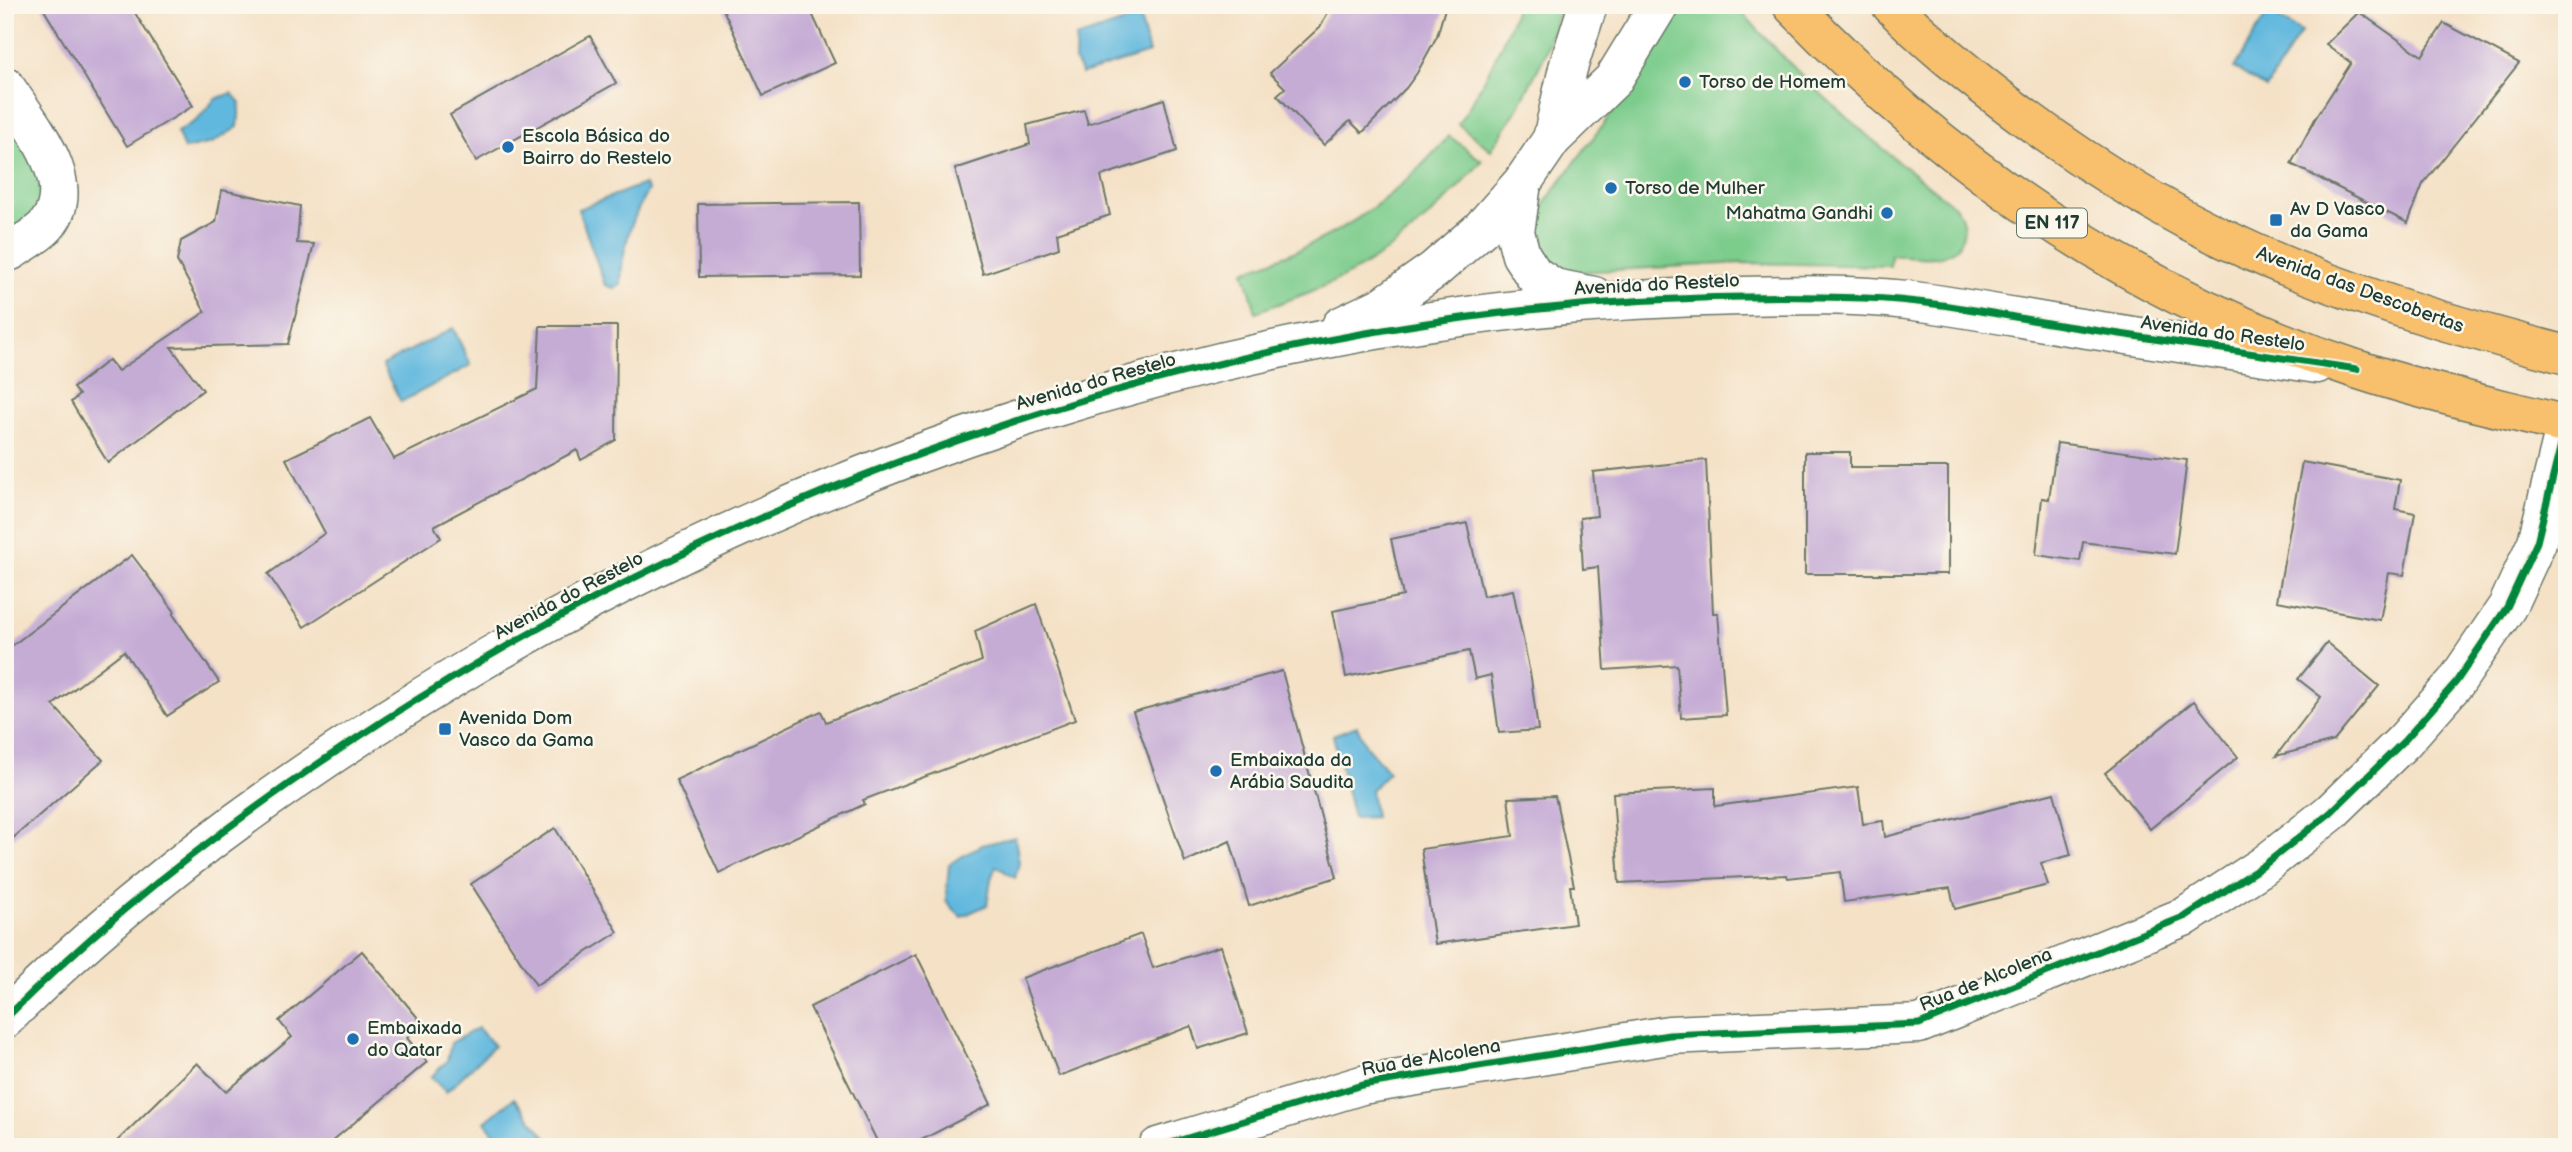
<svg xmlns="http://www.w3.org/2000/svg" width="2572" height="1152" viewBox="0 0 2572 1152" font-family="'Balsamiq Sans',sans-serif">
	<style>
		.green { fill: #7ccc8c; stroke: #4e8460; stroke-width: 2 }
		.water { fill: #61b8de; stroke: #407a89; stroke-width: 2 }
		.building { fill: #c5acd5 }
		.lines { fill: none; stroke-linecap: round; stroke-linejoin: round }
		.minor-casing { stroke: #6a7667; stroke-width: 41 }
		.major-casing { stroke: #6a7667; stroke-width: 41 }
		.minor { stroke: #fff; stroke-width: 38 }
		.major { stroke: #f8bf6c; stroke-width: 38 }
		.cycleway-casing { stroke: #fbf7ec; stroke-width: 11 }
		.cycleway { stroke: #00873e; stroke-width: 7 }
		.poi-dot { fill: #1f6fb2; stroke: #fbf7ec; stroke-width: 2.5 }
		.labels { text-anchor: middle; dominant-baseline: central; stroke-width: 5; stroke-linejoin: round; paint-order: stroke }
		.shield { fill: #fbf7ec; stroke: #61756b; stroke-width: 2 }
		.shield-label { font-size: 18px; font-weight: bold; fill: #1f3d34 }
		.poi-label { font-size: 19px; fill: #1f3d34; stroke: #fbf7ec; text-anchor: start }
		.street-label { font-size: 19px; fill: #1f3d34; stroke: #fbf7ec }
	</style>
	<rect width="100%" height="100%" fill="#fbf7ec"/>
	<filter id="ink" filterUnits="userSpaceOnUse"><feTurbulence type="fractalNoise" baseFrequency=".0143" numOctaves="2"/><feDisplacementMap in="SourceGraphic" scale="14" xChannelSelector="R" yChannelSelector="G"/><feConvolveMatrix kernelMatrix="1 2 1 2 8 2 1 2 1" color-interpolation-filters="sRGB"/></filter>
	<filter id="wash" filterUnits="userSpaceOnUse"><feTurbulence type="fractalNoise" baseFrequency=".00686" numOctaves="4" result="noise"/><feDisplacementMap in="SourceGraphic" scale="28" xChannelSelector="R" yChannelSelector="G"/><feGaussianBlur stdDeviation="1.57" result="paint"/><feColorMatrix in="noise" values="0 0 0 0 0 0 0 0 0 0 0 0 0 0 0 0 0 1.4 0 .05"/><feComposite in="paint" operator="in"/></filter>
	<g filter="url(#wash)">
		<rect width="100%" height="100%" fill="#f4e1c6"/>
		<!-- green -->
		<g class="green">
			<path d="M1517,5h44l-17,52 -26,51 -27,42 -33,-26c25,-38 44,-76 59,-119z"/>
			<path d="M1696,5h40c64,76 140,141 219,201 7,9 11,20 7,32 -10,28 -48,18 -71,17l-1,11 -148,-3 -164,9c-39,-9 -52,-36 -32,-71l85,-114 50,-77 9,5z"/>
			<polygon points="5,86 60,197 5,251"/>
			<path d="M1449,136l33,25c-36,41 -74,79 -122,107 -32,19 -69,31 -104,44l-12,-41c90,-31 142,-63 205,-135z"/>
		</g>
		<!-- water -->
		<g class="water">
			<polygon points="2268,12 2301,32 2266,88 2234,68"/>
			<polygon points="1140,17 1149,53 1082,74 1075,61 1076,38"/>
			<polygon points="232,93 240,103 238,127 212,143 184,149 177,132 197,120 215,99"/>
			<path d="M644,184l4,6c-16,28 -27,61 -27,95l-8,3 -8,-3 -27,-76z"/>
			<polygon points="453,328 471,365 401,402 382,365"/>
			<polygon points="1357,726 1366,746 1389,772 1371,790 1375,817 1353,818 1333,735"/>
			<polygon points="1015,837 1019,863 1015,878 996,866 991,879 987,905 961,917 946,901 949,864 982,845"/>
			<polygon points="478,1028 494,1046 446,1092 431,1077 447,1061 451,1043"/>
			<polygon points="514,1098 554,1147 505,1147 485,1122"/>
		</g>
		<g id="blocks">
			<!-- building -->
			<g class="building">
				<polygon points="41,5 130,5 193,106 127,146"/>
				<polygon points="721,5 808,5 835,63 763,96"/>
				<polygon points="1332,5 1446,5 1437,36 1417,73 1406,88 1362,133 1350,121 1324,145 1277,95 1285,88 1270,73 1320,27"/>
				<polygon points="2359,12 2422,56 2444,23 2519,63 2423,184 2408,223 2291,164 2315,119 2351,63 2326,44"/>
				<polygon points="590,36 616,83 476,161 450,115"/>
				<polygon points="1164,99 1177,151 1101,176 1110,215 1057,233 1059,248 983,274 955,169 1030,144 1027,125 1084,110 1088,124"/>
				<polygon points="222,190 300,206 297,243 314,244 288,344 171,347 203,390 108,463 71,402 79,395 73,388 109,360 118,371 205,312 177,261 181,241 216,222"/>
				<polygon points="859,202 860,275 699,277 698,204"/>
				<polygon points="540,326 617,326 616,440 581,460 577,450 434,526 441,538 304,627 268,574 325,533 286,459 370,418 394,459 537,389"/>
				<polygon points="2057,443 2187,460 2175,554 2083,542 2080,561 2036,555 2042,498 2049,499"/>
				<polygon points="1805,452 1850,452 1850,467 1948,467 1948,574 1805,574"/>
				<polygon points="1706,460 1713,613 1718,613 1726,715 1681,718 1677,665 1605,670 1598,567 1583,569 1580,518 1597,516 1593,472"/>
				<polygon points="2302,462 2400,480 2395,509 2415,513 2404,575 2389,573 2380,620 2277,601"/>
				<polygon points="1467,523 1483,596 1513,590 1531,678 1538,730 1499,733 1491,675 1475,679 1469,651 1346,677 1333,611 1403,596 1391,539"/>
				<polygon points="132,555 175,612 173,614 219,682 167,716 124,651 53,705 103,760 5,845 5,651"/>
				<polygon points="1036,604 1075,720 863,800 865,804 719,873 676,780 821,711 826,722 982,661 975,631"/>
				<polygon points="2327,643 2379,686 2334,741 2276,756 2321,697 2298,679"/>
				<polygon points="1282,671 1337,877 1249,906 1230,841 1185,862 1133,712"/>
				<polygon points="2194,701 2238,757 2150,829 2105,773"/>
				<polygon points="1858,787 1863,824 1883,821 1885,837 2054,793 2071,855 2041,863 2048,885 1955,909 1950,888 1844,902 1840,872 1788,878 1787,875 1619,883 1613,793 1715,788 1715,806"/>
				<polygon points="1555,796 1574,886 1570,886 1575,924 1435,944 1421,849 1513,836 1508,798"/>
				<polygon points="555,828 618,932 536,985 471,884"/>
				<polygon points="1141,934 1153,968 1221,946 1248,1033 1198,1049 1191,1026 1059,1076 1022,978"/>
				<polygon points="362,951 423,1024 407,1038 427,1062 325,1147 111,1147 197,1063 226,1092 292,1037 279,1021"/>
				<polygon points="916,954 991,1104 908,1147 880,1147 810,1007"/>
			</g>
		</g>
	</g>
	<g filter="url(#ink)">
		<use href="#blocks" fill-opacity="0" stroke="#6a7667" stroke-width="2"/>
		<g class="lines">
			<defs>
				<g id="minor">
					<path d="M5,86c23,36 78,98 41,140 -9,10 -24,17 -35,25h-6"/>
					<polyline points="1552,139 1568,68 1588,5"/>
					<polyline points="1522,183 1515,232 1521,255 1534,275 1554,288 1594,296"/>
					<polyline points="1341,326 1383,306 1434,270 1481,229 1522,183 1552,139 1613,80 1659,5"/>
					<path d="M5,1019c115,-116 248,-215 385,-302 401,-256 876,-415 1353,-421 54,-1 110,-2 164,4 54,7 107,17 161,26 83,13 166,26 249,38"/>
					<polyline points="1158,1147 1362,1085 1669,1035 1919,1024 2186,916 2263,866 2330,813 2404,741 2456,682 2507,607 2537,542 2566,424"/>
				</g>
				<g id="major">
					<path d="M1792,5c160,166 344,292 564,364 69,23 141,38 211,56"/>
					<path d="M1891,5c35,36 74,67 113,97 88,67 185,126 289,167 89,36 181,62 274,86"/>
				</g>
			</defs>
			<!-- minor casing -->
			<use href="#minor" class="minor-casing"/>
			<!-- major casing -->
			<use href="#major" class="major-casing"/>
			<!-- minor -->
			<use href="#minor" class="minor"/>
			<!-- major -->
			<use href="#major" class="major"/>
			<defs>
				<g id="cycleway">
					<path d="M5,1019c114,-115 245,-213 381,-300 438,-279 957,-440 1478,-421 68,2 135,17 202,28 97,15 194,29 291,43"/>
					<polyline points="1158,1147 1362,1085 1669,1035 1919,1024 2186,916 2263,866 2330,813 2404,741 2456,682 2507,607 2537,542 2566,424"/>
				</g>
			</defs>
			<!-- cycleway casing -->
			<use href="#cycleway" class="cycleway-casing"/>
			<!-- cycleway -->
			<use href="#cycleway" class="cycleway"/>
		</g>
	</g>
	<!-- markers -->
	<g class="poi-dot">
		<circle cx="1685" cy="82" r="7"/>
		<circle cx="508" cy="147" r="7"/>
		<circle cx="1611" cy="188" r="7"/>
		<circle cx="1887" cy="213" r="7"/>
		<rect x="2269" y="213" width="14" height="14" rx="3.5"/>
		<rect x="438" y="722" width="14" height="14" rx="3.5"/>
		<circle cx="1216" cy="771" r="7"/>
		<circle cx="353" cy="1039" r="7"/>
	</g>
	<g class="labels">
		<!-- shield labels -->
		<rect class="shield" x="2017" y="208.5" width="70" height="29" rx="5"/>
		<g class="shield-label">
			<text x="2052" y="223">EN 117</text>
		</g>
		<!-- poi labels -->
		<g class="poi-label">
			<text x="1699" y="82">Torso de Homem</text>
			<text x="522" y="136">Escola Básica do<tspan x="522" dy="22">Bairro do Restelo</tspan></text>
			<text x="1625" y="188">Torso de Mulher</text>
			<text x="2290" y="209">Av D Vasco<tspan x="2290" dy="22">da Gama</tspan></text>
			<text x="1873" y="213" text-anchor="end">Mahatma Gandhi</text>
			<text x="459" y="718">Avenida Dom<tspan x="459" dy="22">Vasco da Gama</tspan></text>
			<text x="1230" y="760">Embaixada da<tspan x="1230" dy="22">Arábia Saudita</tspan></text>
			<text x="367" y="1028">Embaixada<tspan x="367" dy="22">do Qatar</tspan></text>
		</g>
		<!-- street labels -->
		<g class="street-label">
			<text transform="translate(1657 285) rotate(-3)">Avenida do Restelo</text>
			<text transform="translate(2360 290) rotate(20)">Avenida das Descobertas</text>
			<text transform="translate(2223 334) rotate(8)">Avenida do Restelo</text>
			<text transform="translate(1096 382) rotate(-16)">Avenida do Restelo</text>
			<text transform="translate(569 596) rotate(-28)">Avenida do Restelo</text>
			<text transform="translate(1986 980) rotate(-22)">Rua de Alcolena</text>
			<text transform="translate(1431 1058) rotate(-10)">Rua de Alcolena</text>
		</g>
	</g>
	<!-- margin -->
	<rect width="2572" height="1152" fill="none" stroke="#fbf7ec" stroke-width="28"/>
</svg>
